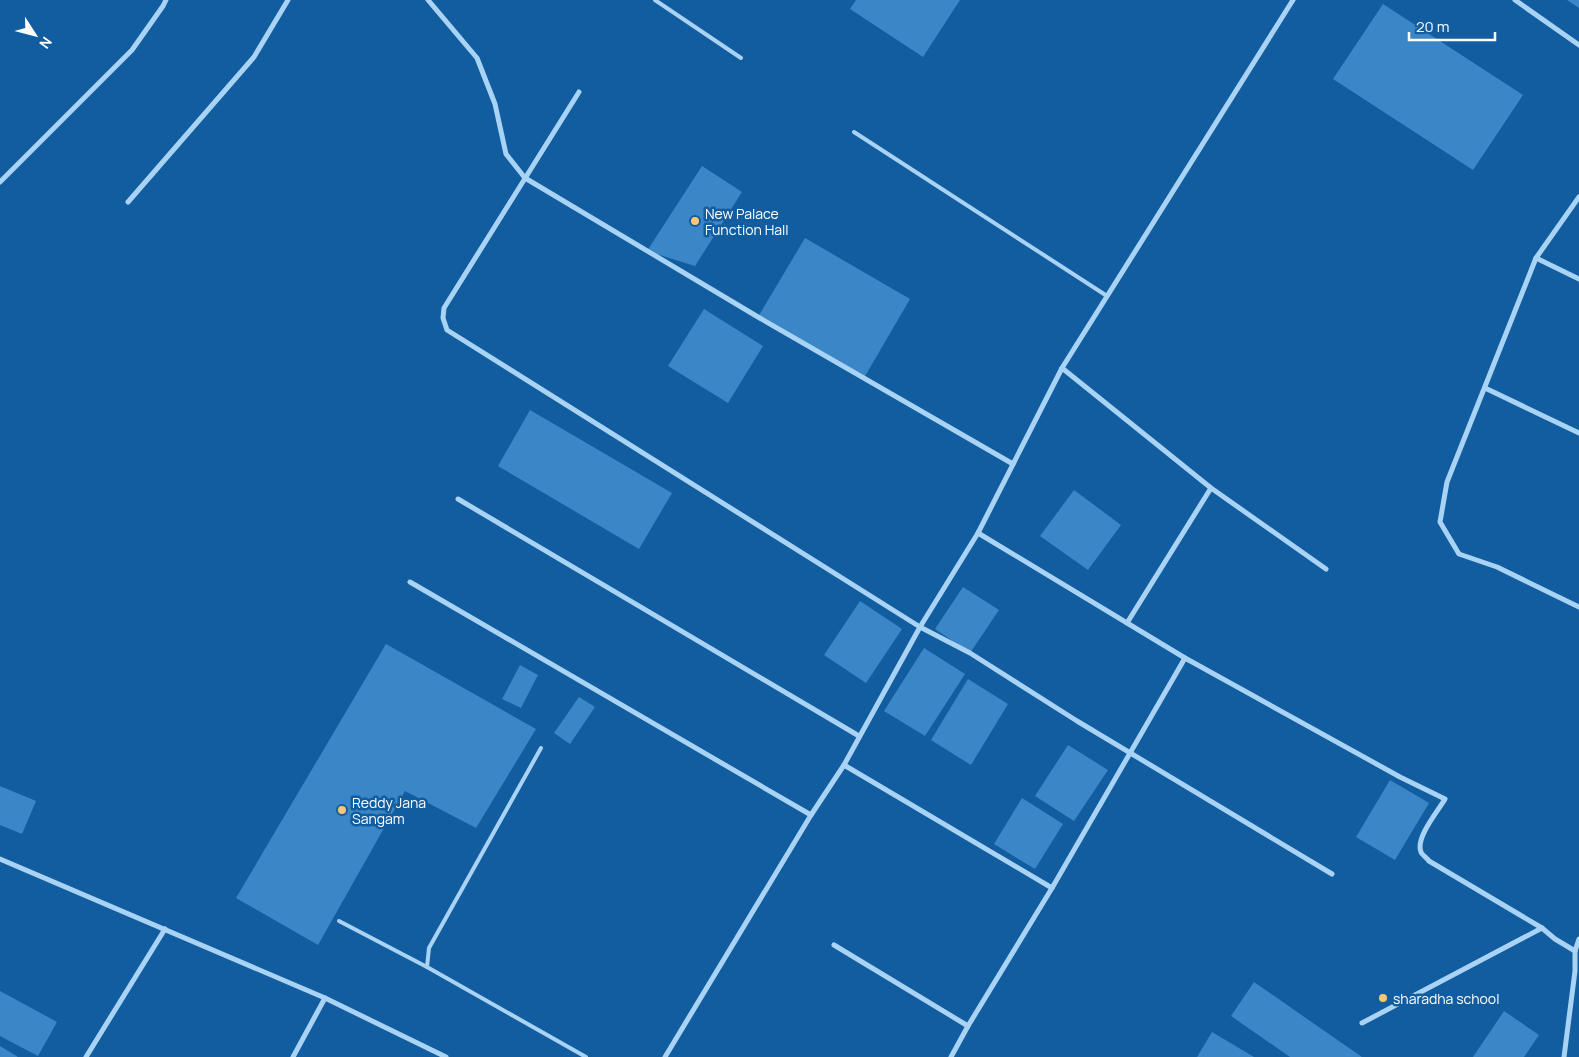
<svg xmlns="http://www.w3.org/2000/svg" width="1579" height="1057" viewBox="0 0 1579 1057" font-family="Manrope,sans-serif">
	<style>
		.building { fill: #3b86c6 }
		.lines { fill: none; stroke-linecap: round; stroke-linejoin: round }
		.lane { stroke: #a9d3f5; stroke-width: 4 }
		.street { stroke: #a9d3f5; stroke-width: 5 }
		.poi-dot { fill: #ffc76d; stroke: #125d9f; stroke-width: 2 }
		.labels { text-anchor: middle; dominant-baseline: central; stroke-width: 5; stroke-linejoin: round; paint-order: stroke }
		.poi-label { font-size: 14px; fill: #fff; stroke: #125d9f; text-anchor: start }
	</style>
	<rect width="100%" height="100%" fill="#125d9f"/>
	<!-- building -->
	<g class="building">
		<polygon points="856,0 960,0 923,57 850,9"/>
		<polygon points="1567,0 1579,0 1579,8"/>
		<polygon points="1383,4 1523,95 1473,170 1333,79"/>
		<polygon points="702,166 742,192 695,266 647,251"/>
		<polygon points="805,238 910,299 864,378 758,317"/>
		<polygon points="704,309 763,346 728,403 668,366"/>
		<polygon points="530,410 672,493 639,549 498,466"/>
		<polygon points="1074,490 1121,525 1088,570 1040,536"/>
		<polygon points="963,587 999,610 970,653 935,629"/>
		<polygon points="860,601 902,629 866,683 824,655"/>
		<polygon points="386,644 536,729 476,828 405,791 318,945 236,898"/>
		<polygon points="924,648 965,674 925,736 884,711"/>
		<polygon points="520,665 538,675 521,708 502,699"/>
		<polygon points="968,679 1008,704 971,765 931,740"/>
		<polygon points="579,697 595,707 570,744 554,733"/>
		<polygon points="1068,745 1108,770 1074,821 1035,796"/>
		<polygon points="1390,780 1429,803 1395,860 1356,837"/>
		<polygon points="0,786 36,801 22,834 0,825"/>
		<polygon points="1022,798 1063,824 1035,869 994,844"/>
		<polygon points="1254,982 1362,1057 1290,1057 1231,1016"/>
		<polygon points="0,991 57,1022 38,1056 0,1036"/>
		<polygon points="1504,1011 1539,1035 1524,1057 1473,1057"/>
		<polygon points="1212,1032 1254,1057 1197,1057"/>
		<polygon points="0,1046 18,1057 0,1057"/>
	</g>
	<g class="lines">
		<!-- lane -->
		<g class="lane">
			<polyline points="655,0 741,58"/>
			<polyline points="854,132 1107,296"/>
			<polyline points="541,748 429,948 427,967 586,1057"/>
			<polyline points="339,921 427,967"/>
		</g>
		<!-- street -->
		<g class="street">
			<polyline points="428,0 477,58 495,104 506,154 525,178 758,317 1013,464"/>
			<polyline points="1515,0 1579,45"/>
			<polyline points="579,92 444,308 443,318 447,330 920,627 970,653 1077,721 1332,874"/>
			<polyline points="0,182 132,50 163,6 166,0"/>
			<polyline points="1579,197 1536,258 1447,482 1440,522 1459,554 1497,567 1579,607"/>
			<polyline points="128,202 254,57 288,0"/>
			<polyline points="1536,258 1579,279"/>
			<polyline points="1062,368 1211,488 1326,569"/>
			<polyline points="1485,388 1579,433"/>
			<polyline points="458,499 859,736"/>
			<path d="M978,533l207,125 215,119 45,22c-7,12 -30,39 -24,53 1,3 6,6 8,9l113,67 13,11 20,12"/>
			<polyline points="410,582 811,815"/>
			<polyline points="1127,623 1211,488"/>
			<polyline points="844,765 1052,888"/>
			<polyline points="0,859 325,998 446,1057"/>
			<polyline points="834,945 968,1026"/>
			<polyline points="1362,1023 1542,928"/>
			<polyline points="86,1057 165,929"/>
			<polyline points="293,1057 325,998"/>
			<polyline points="665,1057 811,815 844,765 920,627 978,533 1062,368 1293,0"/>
			<polyline points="951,1057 968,1026 1052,888 1185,658"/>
			<polyline points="1564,1057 1575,971 1575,951 1579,939"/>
		</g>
	</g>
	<!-- markers -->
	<g class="poi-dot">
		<circle cx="695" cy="221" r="5"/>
		<circle cx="342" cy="810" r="5"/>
		<circle cx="1383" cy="998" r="5"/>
	</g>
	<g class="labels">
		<!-- poi labels -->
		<g class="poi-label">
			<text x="705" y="213">New Palace<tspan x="705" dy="16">Function Hall</tspan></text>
			<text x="352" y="802">Reddy Jana<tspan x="352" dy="16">Sangam</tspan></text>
			<text x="1393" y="998">sharadha school</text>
		</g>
	</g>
	<!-- north arrow -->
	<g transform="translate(35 35) rotate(126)" stroke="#125d9f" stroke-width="4" paint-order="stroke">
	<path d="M0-4L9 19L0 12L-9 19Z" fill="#ffffff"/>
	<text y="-8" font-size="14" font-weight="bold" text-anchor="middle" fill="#ffffff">N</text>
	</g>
	<!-- scale -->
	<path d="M1409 32v8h86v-8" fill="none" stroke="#ffffff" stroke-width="2.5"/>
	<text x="1416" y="32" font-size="15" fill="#ffffff" stroke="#125d9f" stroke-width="4" paint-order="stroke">20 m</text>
</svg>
